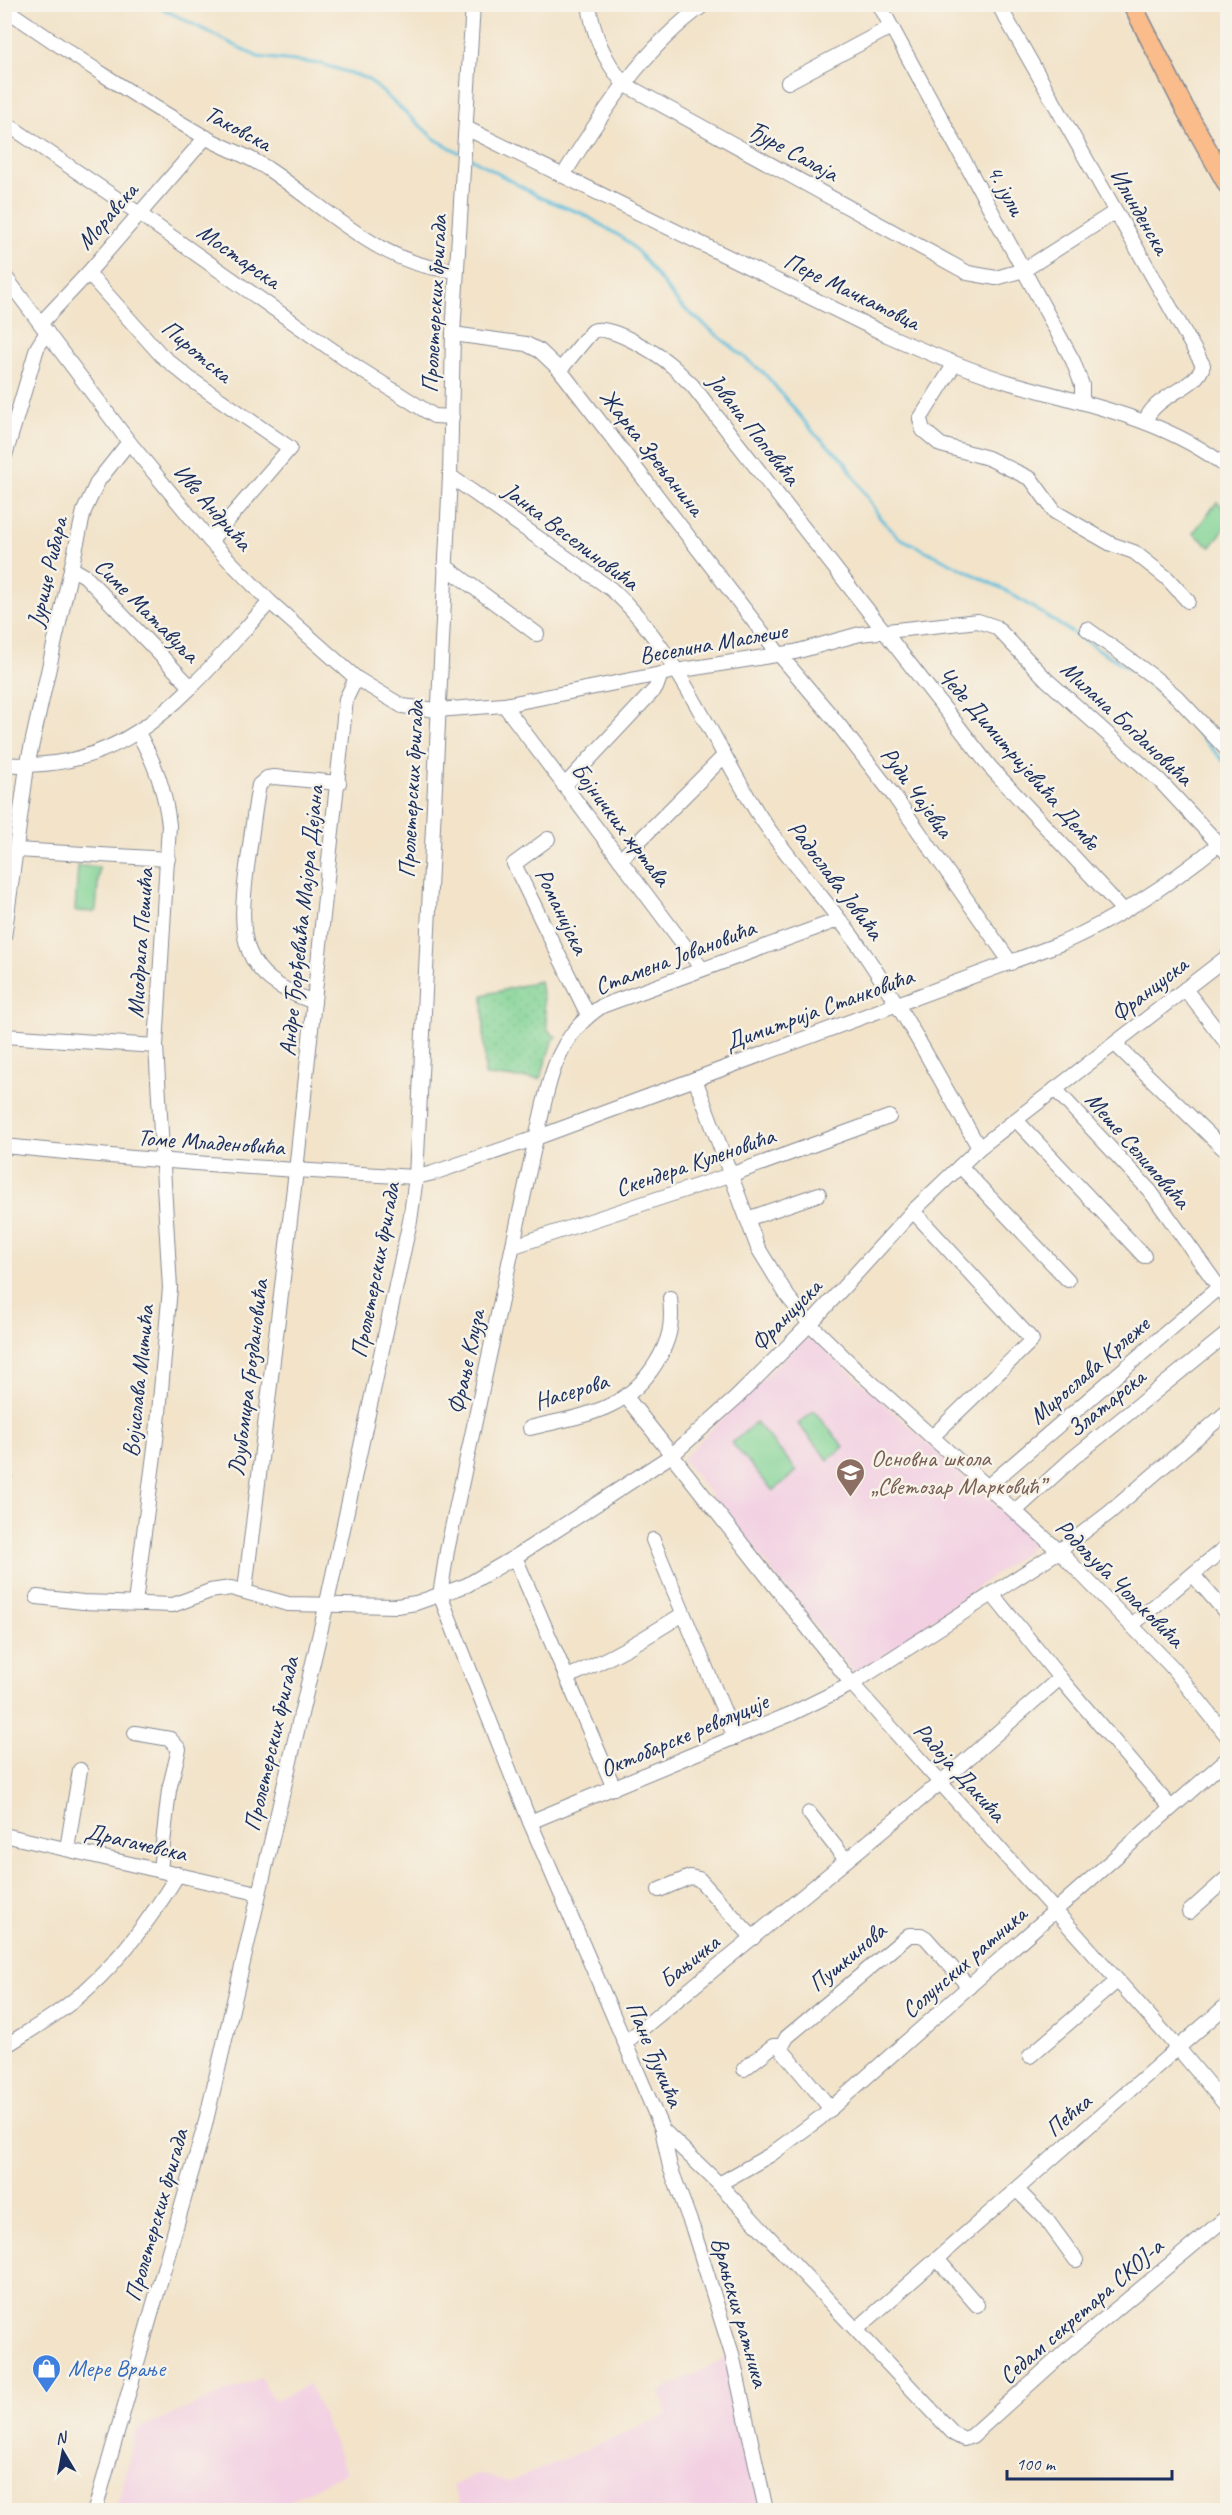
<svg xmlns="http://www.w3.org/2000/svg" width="1232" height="2515" viewBox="0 0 1232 2515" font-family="Caveat,sans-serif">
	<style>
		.built { fill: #f2cfe2 }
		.grass { fill: url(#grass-dots); stroke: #4e817a; stroke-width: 1.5 }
		.garden { fill: #81d395; stroke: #4e817a; stroke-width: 1.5 }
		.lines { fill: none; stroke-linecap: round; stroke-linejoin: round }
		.stream { stroke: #5ebedc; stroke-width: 3 }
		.minor-casing { stroke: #868994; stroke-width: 16 }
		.major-casing { stroke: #868994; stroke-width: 21 }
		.minor { stroke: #fff; stroke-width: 14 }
		.major { stroke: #f9bc8a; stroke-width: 18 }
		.labels { text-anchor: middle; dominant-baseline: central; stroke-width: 5; stroke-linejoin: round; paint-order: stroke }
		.street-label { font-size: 24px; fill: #1b2f5e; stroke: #f7f3e8 }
		.education-label { font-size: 24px; fill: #785e54; stroke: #f7f3e8; text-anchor: start }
		.shop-label { font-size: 24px; fill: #366cbe; stroke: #f7f3e8; text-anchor: start }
	</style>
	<defs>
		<pattern id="grass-dots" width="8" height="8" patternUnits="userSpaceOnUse" patternTransform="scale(1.5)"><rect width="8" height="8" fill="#81d395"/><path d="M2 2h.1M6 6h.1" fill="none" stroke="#6fb583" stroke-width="1.8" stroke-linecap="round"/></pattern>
	</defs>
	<rect width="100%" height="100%" fill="#f7f3e8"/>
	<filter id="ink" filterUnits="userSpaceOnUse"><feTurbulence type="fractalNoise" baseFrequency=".0167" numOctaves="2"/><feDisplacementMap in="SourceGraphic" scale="12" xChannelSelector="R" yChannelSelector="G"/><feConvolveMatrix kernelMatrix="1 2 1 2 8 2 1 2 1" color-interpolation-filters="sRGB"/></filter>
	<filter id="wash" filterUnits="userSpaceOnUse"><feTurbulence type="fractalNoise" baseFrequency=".008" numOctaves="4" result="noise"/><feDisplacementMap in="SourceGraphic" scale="24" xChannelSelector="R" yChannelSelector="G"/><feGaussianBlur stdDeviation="1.35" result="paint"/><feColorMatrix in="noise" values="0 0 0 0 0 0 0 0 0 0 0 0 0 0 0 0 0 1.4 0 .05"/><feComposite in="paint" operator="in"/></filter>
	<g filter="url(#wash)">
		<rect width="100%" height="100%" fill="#f2e3c9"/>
		<!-- built -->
		<g class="built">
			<polygon points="808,1339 819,1344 1028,1535 1032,1543 1028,1550 856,1676 682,1459 799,1343"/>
			<polygon points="732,2354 766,2510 463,2510 452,2486 477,2474 509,2482 668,2415 660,2392"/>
			<polygon points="260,2378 275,2401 310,2384 346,2472 271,2510 116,2510 137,2429"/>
		</g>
		<!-- grass -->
		<polygon class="grass" points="540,981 548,1030 556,1037 552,1042 540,1079 485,1076 483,995"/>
		<!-- garden -->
		<g class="garden">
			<polygon points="1217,502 1227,510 1227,525 1211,547 1193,533"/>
			<polygon points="78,866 99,867 96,912 75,911"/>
			<polygon points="814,1411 844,1447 828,1460 798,1424"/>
			<polygon points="756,1422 797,1471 773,1491 732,1443"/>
		</g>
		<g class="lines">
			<!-- stream -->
			<g class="stream">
				<polyline points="153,4 258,57 322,64 368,79 435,139 460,153"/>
				<polyline points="469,157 541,198 583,214 623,238 638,252 680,305 765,374 815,434 844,460 880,518 898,537 1005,590 1136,673 1168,701 1228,766"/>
			</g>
		</g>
	</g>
	<g filter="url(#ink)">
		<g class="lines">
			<defs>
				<g id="minor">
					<path d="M589,4c4,31 15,56 35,80l344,189 28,5 28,-8 91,-58"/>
					<polyline points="879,4 1073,361 1082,385 1082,402"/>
					<path d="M998,4l205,361c-5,24 -49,29 -58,57"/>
					<path d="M4,8c66,45 131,89 199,128 21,12 45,19 65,33 56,37 118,101 189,101"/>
					<polyline points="788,82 891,27"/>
					<polyline points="4,122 138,213 358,368 434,416 452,417"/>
					<path d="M466,128l421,207c41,18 81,35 124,48 75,21 155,36 217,85"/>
					<path d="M564,174c38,-61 81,-128 141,-170"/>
					<polyline points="88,273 161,355 189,378 290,448 210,541"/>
					<polyline points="4,275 129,442 210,541 270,602 356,678 402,706 437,710 504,705 676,671 795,652 860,634 978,621 996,627 1047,680 1160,781 1228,854"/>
					<polyline points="41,323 88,273 206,137"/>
					<polyline points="453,334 526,344 540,351 560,370 779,654 839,725 894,796 1011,963"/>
					<polyline points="954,365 920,419 923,430 941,445 988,458 1031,479 1055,512 1111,544 1134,552 1167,578 1188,601"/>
					<path d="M560,370c6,-7 30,-37 33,-39 15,-8 67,24 79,35 7,6 13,13 20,19l298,382 134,144"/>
					<polyline points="4,459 37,348 47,332"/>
					<path d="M450,476l161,113c61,53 103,154 146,223 32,50 74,92 107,141 42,62 78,129 115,195"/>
					<polyline points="445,566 537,634"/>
					<polyline points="71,568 85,576 190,686"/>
					<polyline points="1087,629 1155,678 1177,697 1228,751"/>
					<polyline points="504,705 702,969"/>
					<path d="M4,764c129,11 187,-78 266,-162"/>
					<polyline points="564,786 656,688 661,674"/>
					<polyline points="548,839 514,864 588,1015"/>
					<polyline points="17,850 168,859"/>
					<polyline points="620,860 724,756"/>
					<path d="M838,920l-236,86c-49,32 -53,79 -66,132l-89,413 -7,44 90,227 132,307 57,55 235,250 10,5 8,-3 94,-85 162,-135"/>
					<polyline points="4,937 27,766 84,511 98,481 129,442"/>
					<polyline points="1185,989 1228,1045"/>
					<path d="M314,1002c-75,-26 -76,-65 -67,-135 4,-27 7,-55 12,-82l8,-7 7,-1 65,6"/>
					<polyline points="4,1036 156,1046"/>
					<polyline points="1115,1044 1228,1153"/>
					<polyline points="695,1079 758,1248 788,1297 810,1324 854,1367 1059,1551 1171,1666 1228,1737"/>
					<polyline points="1055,1089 1150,1191 1228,1300"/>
					<polyline points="1016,1120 1144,1256"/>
					<path d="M4,1146c137,14 274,24 412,31l17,-4 103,-35 526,-195c56,-25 109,-60 157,-99"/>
					<polyline points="960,1166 1068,1280"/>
					<polyline points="913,1211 1032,1340 932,1437"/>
					<polyline points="747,1219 819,1194"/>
					<polyline points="514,1246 730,1175 889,1117"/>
					<polyline points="627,1398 852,1684 1178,2048 1228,2108"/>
					<path d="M530,1428c52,-13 95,-15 126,-65 14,-23 17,-39 14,-65"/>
					<polyline points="4,1466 5,1475"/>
					<polyline points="988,1486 1218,1288"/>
					<polyline points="1015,1511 1073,1458 1228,1333"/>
					<polyline points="653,1540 735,1738"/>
					<polyline points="515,1557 614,1788"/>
					<polyline points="1193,1575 1228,1615"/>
					<polyline points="245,1590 296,1171 346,699 356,678"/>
					<polyline points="992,1594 1060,1678 1171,1808"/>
					<polyline points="37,1597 83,1602 173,1605 210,1591 231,1588 288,1604 397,1606 416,1603 467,1585 515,1557 672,1455 736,1398 810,1324 913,1211 979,1148 1228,956"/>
					<path d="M135,1603l23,-179 12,-136 -14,-242 13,-221c-4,-35 -14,-62 -31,-92"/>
					<polyline points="1133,1624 1228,1545"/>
					<path d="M567,1677c42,-17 78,-39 116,-63"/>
					<polyline points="135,1733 170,1739 179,1749 169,1790 160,1870"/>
					<polyline points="809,1813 846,1860"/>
					<polyline points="530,1822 791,1714 852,1684 1059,1551 1109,1513 1228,1411"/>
					<polyline points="4,1835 257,1893"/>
					<polyline points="67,1849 80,1770"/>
					<polyline points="659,1890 690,1877 699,1879 753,1938"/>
					<polyline points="1189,1912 1228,1877"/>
					<polyline points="626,2042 940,1783 1060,1678"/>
					<path d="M4,2047c28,-18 58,-35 83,-58 36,-32 66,-74 91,-115"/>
					<polyline points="1030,2056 1117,1981"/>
					<polyline points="744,2069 773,2046 782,2046"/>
					<polyline points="831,2109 783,2051 782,2046 787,2037 909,1935 921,1935 926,1938 969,1987"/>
					<polyline points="662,2129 670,2167 693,2229 732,2354 766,2510"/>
					<polyline points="719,2184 770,2155 820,2118 1228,1758"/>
					<polyline points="1017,2190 1046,2219 1076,2260"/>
					<polyline points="938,2260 977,2305"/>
					<polyline points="857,2329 1228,2004"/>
					<polyline points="95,2510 205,2125 326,1607 410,1221 416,1177 450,476 453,334 473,4"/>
				</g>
				<polyline id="major" points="1132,4 1184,107 1228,186"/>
			</defs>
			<!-- minor casing -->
			<use href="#minor" class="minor-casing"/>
			<!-- major casing -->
			<use href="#major" class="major-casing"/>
			<!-- minor -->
			<use href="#minor" class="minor"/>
			<!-- major -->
			<use href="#major" class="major"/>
		</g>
	</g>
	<!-- icons -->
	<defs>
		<symbol id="school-pin" viewBox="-11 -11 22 30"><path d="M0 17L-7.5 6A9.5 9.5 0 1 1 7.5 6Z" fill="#8d6e63" stroke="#f7f3e8"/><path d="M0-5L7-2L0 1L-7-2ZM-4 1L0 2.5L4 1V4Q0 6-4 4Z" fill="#fff"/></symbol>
		<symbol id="shop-pin" viewBox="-11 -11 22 30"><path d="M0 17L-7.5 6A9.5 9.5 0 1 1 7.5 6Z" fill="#3f7fe0" stroke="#f7f3e8"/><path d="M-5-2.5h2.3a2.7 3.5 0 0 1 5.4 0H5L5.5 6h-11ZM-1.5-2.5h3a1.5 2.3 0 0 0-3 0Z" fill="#fff"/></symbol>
	</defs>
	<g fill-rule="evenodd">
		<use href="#school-pin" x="834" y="1456" width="33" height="45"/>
		<use href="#shop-pin" x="30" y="2352" width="33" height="45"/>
	</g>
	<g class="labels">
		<!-- street labels -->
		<g class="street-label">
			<text transform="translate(238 128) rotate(28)">Таковска</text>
			<text transform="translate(793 151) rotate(29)">Ђуре Салаја</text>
			<text transform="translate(1006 190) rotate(61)">4. јули</text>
			<text transform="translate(1140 211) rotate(60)">Илинденска</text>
			<text transform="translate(107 216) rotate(-49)">Моравска</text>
			<text transform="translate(239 256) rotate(35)">Мостарска</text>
			<text transform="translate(852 291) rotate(26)">Пере Мачкатовца</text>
			<text transform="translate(434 304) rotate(-87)">Пролетерских бригада</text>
			<text transform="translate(197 351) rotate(40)">Пиротска</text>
			<text transform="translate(754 429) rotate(52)">Јована Поповића</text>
			<text transform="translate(652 452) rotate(52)">Жарка Зрењанина</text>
			<text transform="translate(213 507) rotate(49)">Иве Андрића</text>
			<text transform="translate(571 536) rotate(37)">Јанка Веселиновића</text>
			<text transform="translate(47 572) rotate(-77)">Јурице Рибара</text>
			<text transform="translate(147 610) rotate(45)">Симе Матавуља</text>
			<text transform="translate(713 643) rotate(-10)">Веселина Маслеше</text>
			<text transform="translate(1127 723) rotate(43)">Милана Богдановића</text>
			<text transform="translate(1019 758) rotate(49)">Чеде Димитријевића Дембе</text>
			<text transform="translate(411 789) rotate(-87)">Пролетерских бригада</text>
			<text transform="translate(917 792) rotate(54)">Руди Чајевца</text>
			<text transform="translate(621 824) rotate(53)">Бојничких жртава</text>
			<text transform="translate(836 880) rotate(53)">Радослава Јовића</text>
			<text transform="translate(562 911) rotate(64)">Романијска</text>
			<text transform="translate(301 921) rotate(-84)">Андре Ђорђевића Мајора Дејана</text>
			<text transform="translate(140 943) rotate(-86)">Миодрага Пешића</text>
			<text transform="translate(675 957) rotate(-21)">Стамена Јовановића</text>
			<text transform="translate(1149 989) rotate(-38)">Француска</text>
			<text transform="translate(819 1009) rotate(-20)">Димитрија Станковића</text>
			<text transform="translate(211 1142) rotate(4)">Томе Младеновића</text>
			<text transform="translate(1138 1150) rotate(49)">Меше Селимовића</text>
			<text transform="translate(695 1162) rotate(-19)">Скендера Куленовића</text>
			<text transform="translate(375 1270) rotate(-79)">Пролетерских бригада</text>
			<text transform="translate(786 1315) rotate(-46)">Француска</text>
			<text transform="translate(466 1362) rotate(-78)">Фрање Клуза</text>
			<text transform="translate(1089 1370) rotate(-41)">Мирослава Крлеже</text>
			<text transform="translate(248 1378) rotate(-83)">Љубомира Гроздановића</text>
			<text transform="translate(138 1381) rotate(-84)">Војислава Митића</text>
			<text transform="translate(571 1391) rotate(-17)">Насерова</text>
			<text transform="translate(1106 1403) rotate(-39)">Златарска</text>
			<text transform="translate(1120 1583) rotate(45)">Родољуба Чолаковића</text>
			<text transform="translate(684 1735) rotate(-23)">Октобарске револуције</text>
			<text transform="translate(271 1744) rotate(-77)">Пролетерских бригада</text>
			<text transform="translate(960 1772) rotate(48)">Радоја Дакића</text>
			<text transform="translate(136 1842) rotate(13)">Драгачевска</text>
			<text transform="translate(847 1957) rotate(-40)">Пушкинова</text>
			<text transform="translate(689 1961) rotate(-39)">Бањичка</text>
			<text transform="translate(964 1962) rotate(-41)">Солунских ратника</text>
			<text transform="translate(655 2054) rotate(67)">Пане Ђукића</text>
			<text transform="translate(1068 2115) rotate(-41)">Пећка</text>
			<text transform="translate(156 2215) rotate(-74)">Пролетерских бригада</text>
			<text transform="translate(1081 2311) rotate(-41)">Седам секретара СКОЈ-а</text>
			<text transform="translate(740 2312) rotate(74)">Врањских ратника</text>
		</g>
		<!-- education labels -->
		<g class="education-label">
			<text x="871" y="1458">Основна школа<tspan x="871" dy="28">„Светозар Марковић”</tspan></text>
		</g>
		<!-- shop labels -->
		<g class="shop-label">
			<text x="68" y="2368">Мере Врање</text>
		</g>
	</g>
	<!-- margin -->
	<rect width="1232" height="2515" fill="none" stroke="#f7f3e8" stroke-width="24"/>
	<!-- north arrow -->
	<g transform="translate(63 2452) rotate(350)" stroke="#f7f3e8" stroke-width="4.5" paint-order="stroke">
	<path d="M0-4.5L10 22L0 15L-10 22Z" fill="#1b2f5e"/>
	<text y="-9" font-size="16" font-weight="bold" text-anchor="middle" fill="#1b2f5e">N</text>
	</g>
	<!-- scale -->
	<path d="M1007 2470v9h165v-9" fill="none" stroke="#1b2f5e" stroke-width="3"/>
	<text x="1016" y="2470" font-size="18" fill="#1b2f5e" stroke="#f7f3e8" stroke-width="4.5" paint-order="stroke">100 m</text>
</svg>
